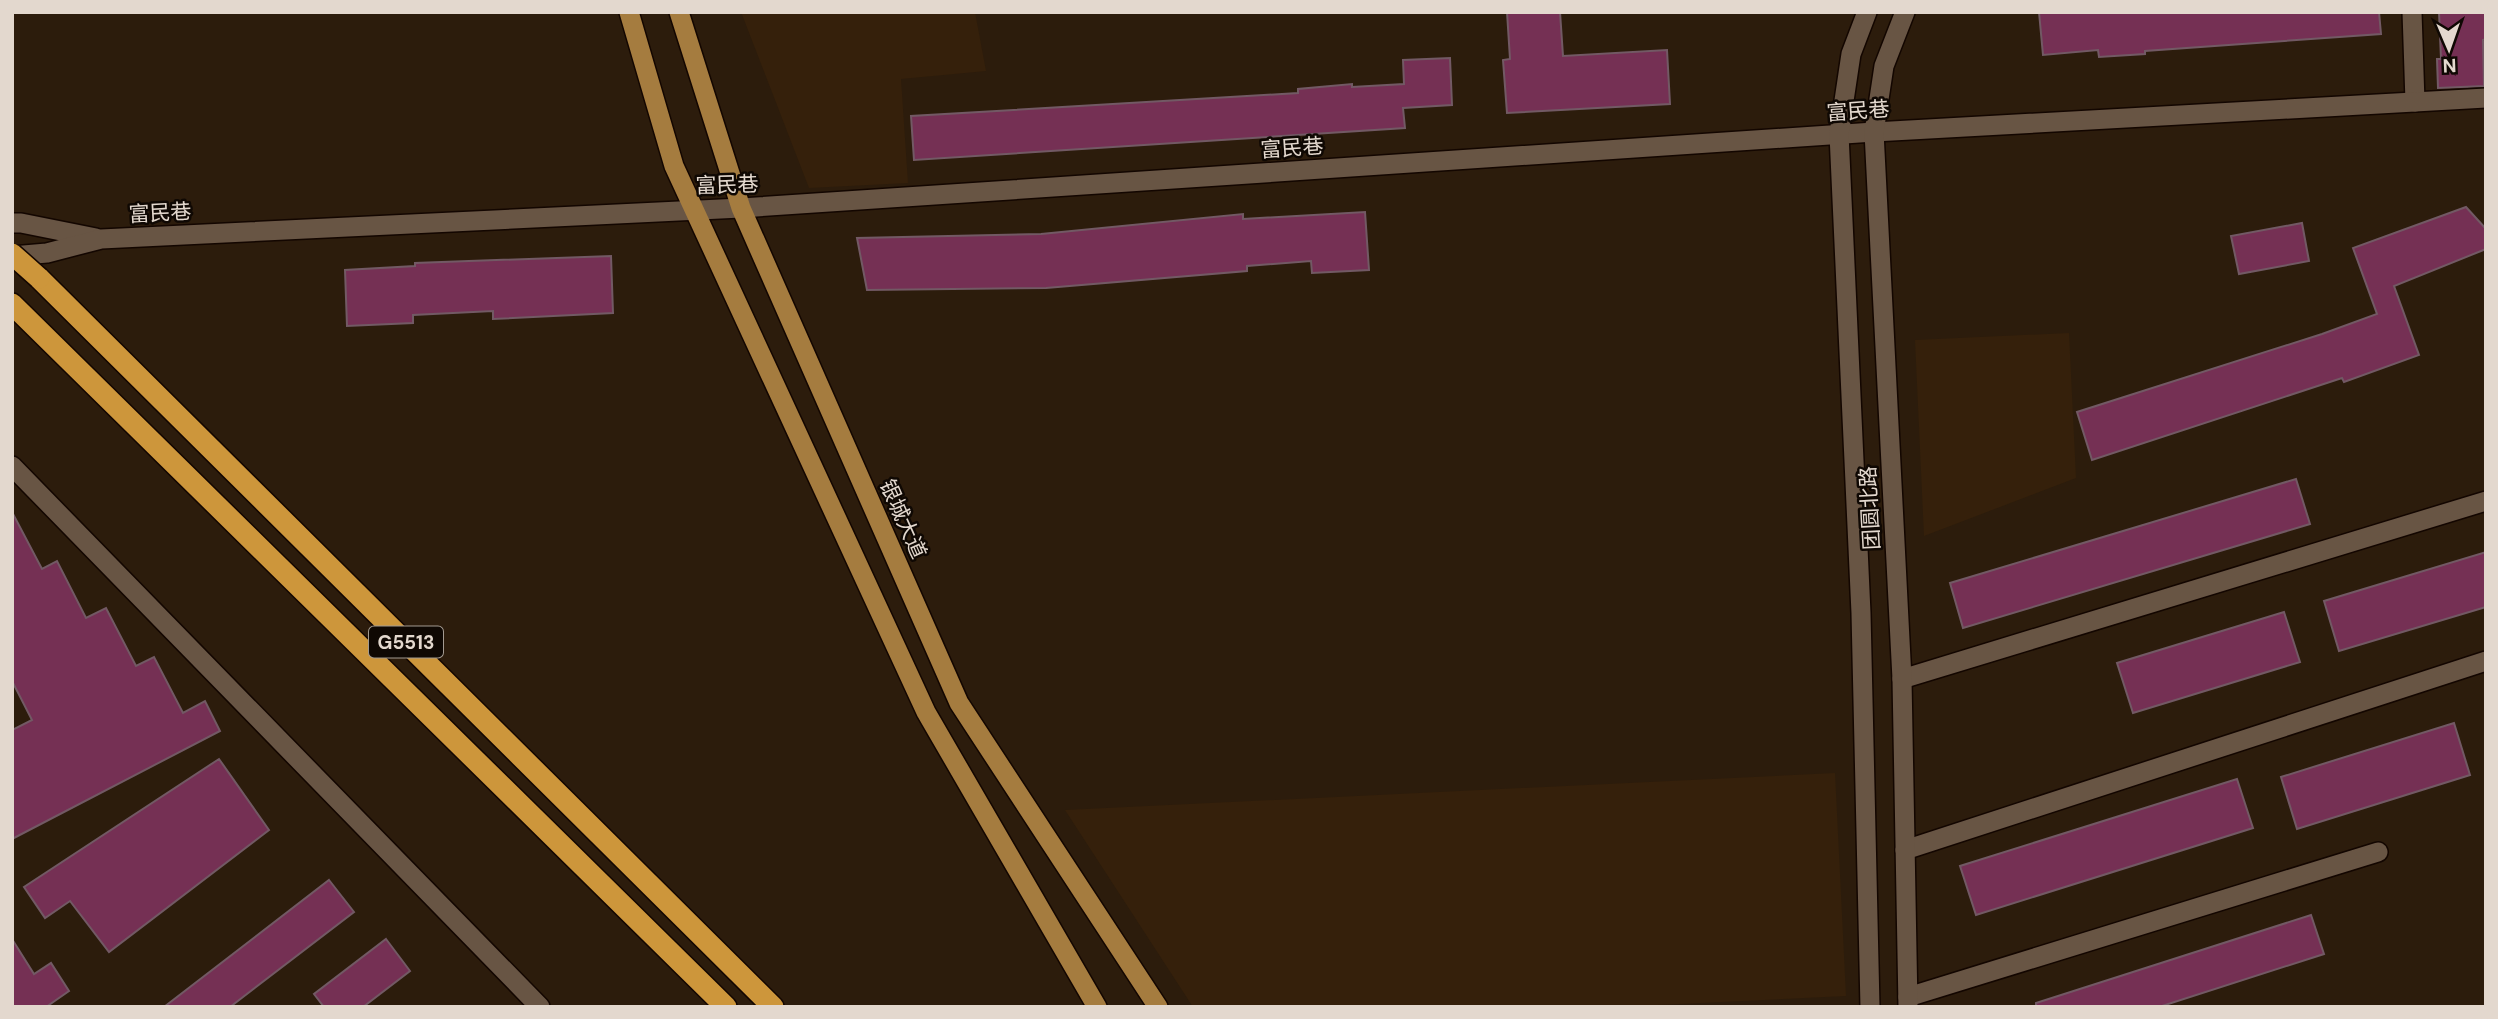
<svg xmlns="http://www.w3.org/2000/svg" width="2498" height="1019" viewBox="0 0 2498 1019" font-family="'DM Sans','Noto Sans SC',sans-serif">
	<style>
		.built { fill: #35200b }
		.building { fill: #753054; stroke: #725964; stroke-width: 2 }
		.lines { fill: none; stroke-linecap: round; stroke-linejoin: round }
		.minor-casing { stroke: #130600; stroke-width: 22 }
		.tertiary-casing { stroke: #130600; stroke-width: 22 }
		.secondary-casing { stroke: #130600; stroke-width: 22 }
		.primary-casing { stroke: #130600; stroke-width: 22 }
		.motorway-casing { stroke: #130600; stroke-width: 24 }
		.minor { stroke: #685544; stroke-width: 19 }
		.tertiary { stroke: #685544; stroke-width: 19 }
		.secondary { stroke: #685544; stroke-width: 19 }
		.primary { stroke: #a57c3f; stroke-width: 19 }
		.motorway { stroke: #cd963b; stroke-width: 21 }
		.motorway-bridge-casing { stroke: #130600; stroke-width: 24; stroke-linecap: butt }
		.motorway-bridge { stroke: #cd963b; stroke-width: 21 }
		.labels { text-anchor: middle; dominant-baseline: central; stroke-width: 5; stroke-linejoin: round; paint-order: stroke }
		.shield { fill: #0f0803; stroke: #a39a91; stroke-width: 2 }
		.shield-label { font-size: 19px; font-weight: bold; fill: #e3d8ce }
		.street-label { font-size: 21px; fill: #e3d8ce; stroke: #0f0803 }
	</style>
	<rect width="100%" height="100%" fill="#2c1c0c"/>
	<!-- built -->
	<g class="built">
		<polygon points="741,12 975,12 986,71 901,79 908,183 809,188"/>
		<polygon points="2069,333 2076,478 1924,536 1915,340"/>
		<polygon points="1835,773 1846,996 1616,1007 1193,1007 1065,810"/>
	</g>
	<!-- building -->
	<g class="building">
		<polygon points="1507,12 1560,12 1563,56 1667,50 1670,104 1507,113 1503,60 1510,59"/>
		<polygon points="2039,12 2379,12 2381,34 2145,51 2145,54 2099,57 2098,50 2043,55"/>
		<polygon points="2439,12 2486,12 2486,39 2483,40 2484,86 2438,88 2437,59 2441,59"/>
		<polygon points="1450,58 1452,105 1403,108 1405,128 914,160 911,116 1298,93 1298,89 1352,84 1352,87 1404,84 1403,60"/>
		<polygon points="2466,207 2486,229 2486,249 2394,286 2419,355 2344,382 2342,378 2092,460 2077,412 2322,334 2377,314 2353,248"/>
		<polygon points="1365,212 1369,270 1312,273 1311,261 1247,266 1247,271 1046,288 867,290 857,238 1041,234 1243,214 1243,219"/>
		<polygon points="2302,223 2309,261 2239,274 2231,236"/>
		<polygon points="611,256 613,313 493,319 493,311 413,315 413,323 347,326 345,270 415,266 415,263"/>
		<polygon points="2296,479 2310,524 1963,628 1950,583"/>
		<polygon points="12,512 42,569 57,561 86,618 106,608 136,666 154,657 183,713 205,701 220,731 12,839 12,730 32,720 12,681"/>
		<polygon points="2486,552 2486,607 2339,651 2324,601"/>
		<polygon points="2284,612 2300,662 2133,713 2117,663"/>
		<polygon points="2454,723 2470,775 2297,829 2281,777"/>
		<polygon points="219,759 269,830 109,952 70,901 45,918 24,887"/>
		<polygon points="2237,779 2253,828 1976,915 1960,866"/>
		<polygon points="329,880 354,912 230,1007 164,1007"/>
		<polygon points="2311,915 2324,954 2159,1007 2036,1007 2036,1003"/>
		<polygon points="12,939 34,974 51,963 69,991 46,1007 12,1007"/>
		<polygon points="386,939 410,971 363,1007 324,1007 314,994"/>
	</g>
	<g class="lines">
		<defs>
			<g id="minor">
				<polyline points="2412,12 2415,102"/>
				<polyline points="1902,679 2486,501"/>
				<polyline points="1905,850 2486,661"/>
				<polyline points="1908,997 2378,852"/>
			</g>
			<g id="tertiary">
				<polyline points="12,223 21,223 96,238"/>
				<polyline points="12,256 47,253 101,239 741,208 1874,132 2486,98"/>
				<polyline points="12,466 540,1007"/>
			</g>
			<g id="secondary">
				<polyline points="1867,12 1851,54 1839,134 1861,613 1870,1007"/>
				<polyline points="1905,12 1884,66 1874,132 1902,679 1908,1007"/>
			</g>
			<g id="primary">
				<polyline points="629,12 674,166 926,712 1097,1007"/>
				<polyline points="679,12 741,208 959,703 1158,1007"/>
			</g>
			<g id="motorway">
				<polyline points="39,278 773,1007"/>
				<polyline points="12,304 726,1007"/>
			</g>
		</defs>
		<!-- minor casing -->
		<use href="#minor" class="minor-casing"/>
		<!-- tertiary casing -->
		<use href="#tertiary" class="tertiary-casing"/>
		<!-- secondary casing -->
		<use href="#secondary" class="secondary-casing"/>
		<!-- primary casing -->
		<use href="#primary" class="primary-casing"/>
		<!-- motorway casing -->
		<use href="#motorway" class="motorway-casing"/>
		<!-- minor -->
		<use href="#minor" class="minor"/>
		<!-- tertiary -->
		<use href="#tertiary" class="tertiary"/>
		<!-- secondary -->
		<use href="#secondary" class="secondary"/>
		<!-- primary -->
		<use href="#primary" class="primary"/>
		<!-- motorway -->
		<use href="#motorway" class="motorway"/>
		<defs>
			<polyline id="motorway-bridge" points="12,254 39,278"/>
		</defs>
		<!-- motorway-bridge casing -->
		<use href="#motorway-bridge" class="motorway-bridge-casing"/>
		<!-- motorway-bridge -->
		<use href="#motorway-bridge" class="motorway-bridge"/>
	</g>
	<g class="labels">
		<!-- shield labels -->
		<rect class="shield" x="369" y="626.5" width="74" height="31" rx="5"/>
		<g class="shield-label">
			<text x="406" y="642">G5513</text>
		</g>
		<!-- street labels -->
		<g class="street-label">
			<text transform="translate(1858 111) rotate(-4)">富民巷</text>
			<text transform="translate(1292 148) rotate(-4)">富民巷</text>
			<text transform="translate(727 185) rotate(-2)">富民巷</text>
			<text transform="translate(160 213) rotate(-3)">富民巷</text>
			<text transform="translate(1870 508) rotate(-93)">团圆北路</text>
			<text transform="translate(903 519) rotate(66)">银城大道</text>
		</g>
	</g>
	<!-- border -->
	<rect width="2498" height="1019" fill="none" stroke="#e3d8ce" stroke-width="28"/>
	<!-- north arrow -->
	<g transform="translate(2449 49) rotate(178)" stroke="#0f0803" stroke-width="5" paint-order="stroke">
	<path d="M0-5L12 26L0 18L-12 26Z" fill="#e3d8ce"/>
	<text y="-10" font-size="19" font-weight="bold" text-anchor="middle" fill="#e3d8ce">N</text>
	</g>
</svg>
